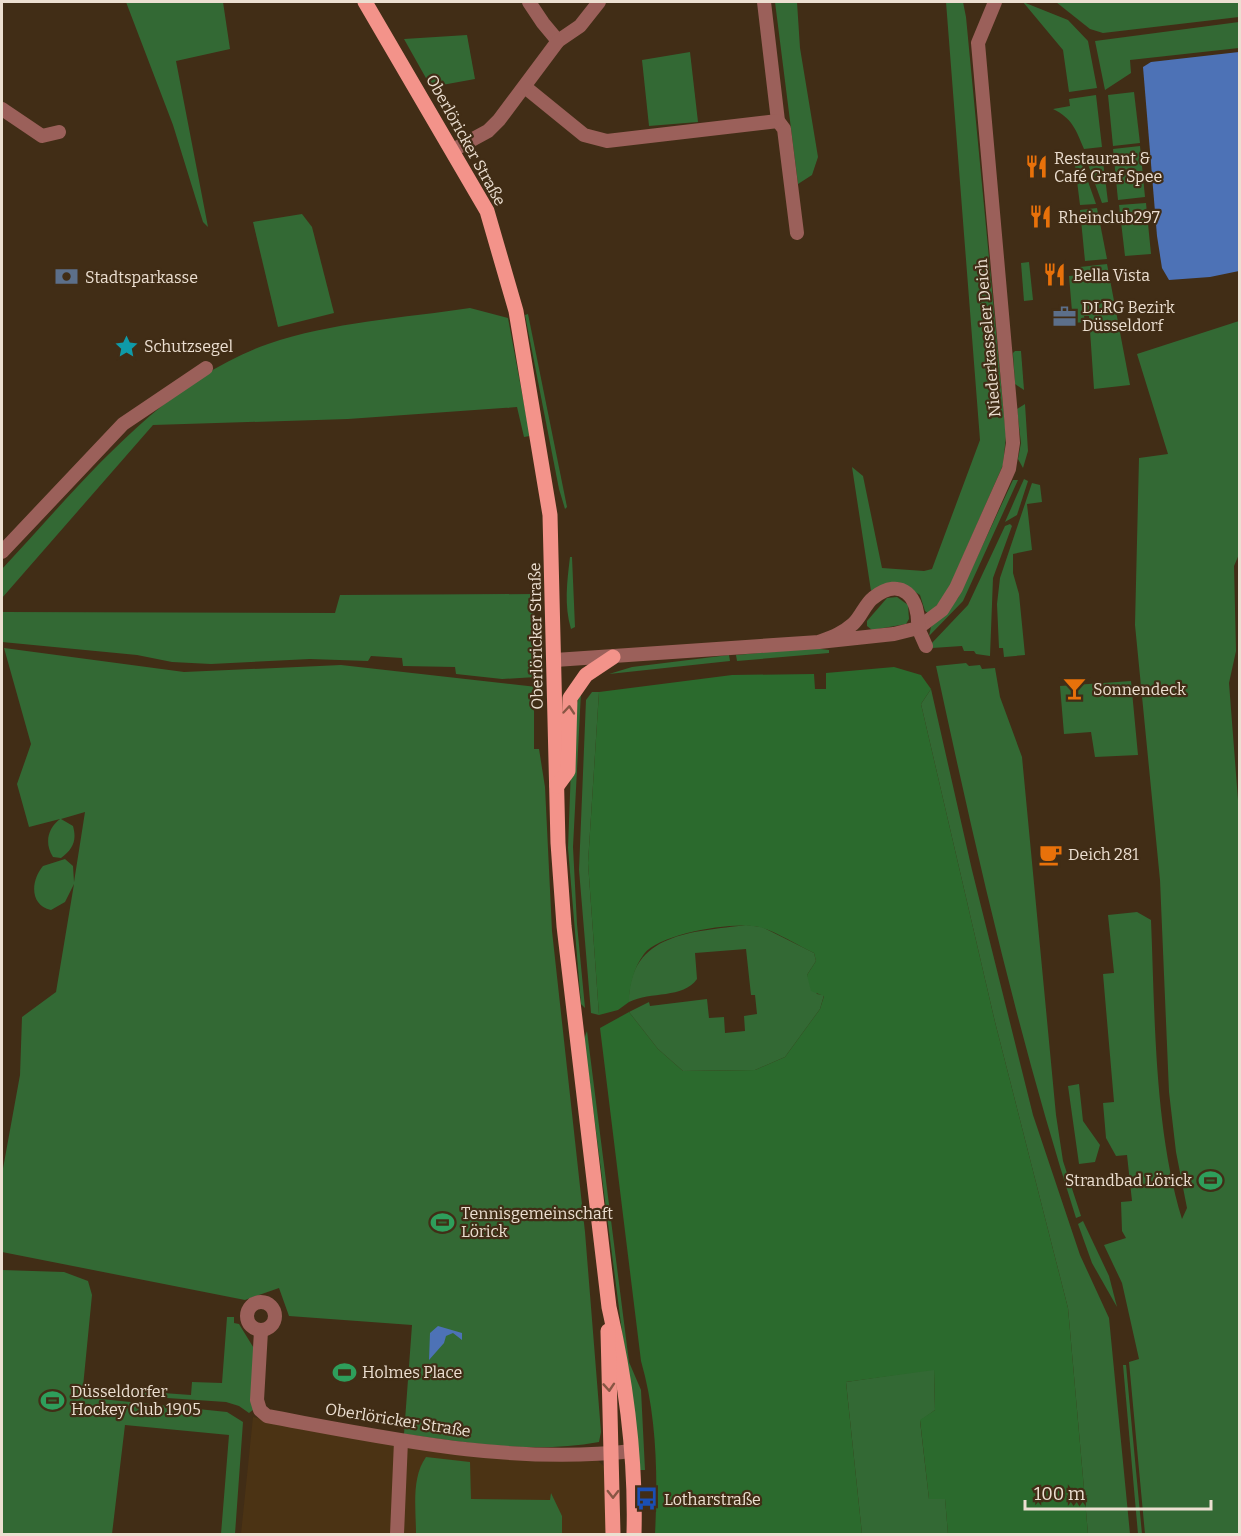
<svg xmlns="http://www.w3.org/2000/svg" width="1241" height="1536" viewBox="0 0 1241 1536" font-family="Bitter,serif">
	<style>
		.built { fill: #4b3314 }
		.green { fill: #336934 }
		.forest { fill: #2b6a2d }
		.water { fill: #4d72b6 }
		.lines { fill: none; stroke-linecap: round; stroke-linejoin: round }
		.minor { stroke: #9b605a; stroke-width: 14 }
		.major { stroke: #f3938a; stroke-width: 15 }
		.oneway { stroke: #885644 }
		.labels { text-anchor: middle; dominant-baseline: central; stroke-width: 4.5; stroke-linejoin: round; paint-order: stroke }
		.street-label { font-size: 16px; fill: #ecdfd1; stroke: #412d16 }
		.poi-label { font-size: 16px; fill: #ecdfd1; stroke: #412d16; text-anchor: start }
	</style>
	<rect width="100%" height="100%" fill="#412d16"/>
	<!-- built -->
	<polygon class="built" points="253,1417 403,1443 593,1456 609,1471 609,1534 241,1534"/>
	<!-- green -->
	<g class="green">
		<polygon points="126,2 223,2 230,49 176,61 208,227 203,222 173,125"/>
		<polygon points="775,2 797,2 800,48 818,157 812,175 798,184"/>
		<polygon points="946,2 963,2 966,17 1006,436 1003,465 946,595 929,614 925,611 920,595 899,582 883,585 871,591 852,467 863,476 882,568 924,571 932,569 980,440"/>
		<polygon points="1023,2 1068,20 1088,41 1097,88 1069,92 1063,50"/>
		<polygon points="1056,2 1239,2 1239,17 1103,33 1090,29"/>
		<polygon points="1239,22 1239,48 1130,60 1131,73 1105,90 1095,41"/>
		<polygon points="467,35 475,79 431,87 404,39"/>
		<polygon points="690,52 698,122 649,126 642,60"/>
		<polygon points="1134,92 1140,143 1113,146 1108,95"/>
		<path d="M1096,95l6,52 -18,2c-8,-19 -12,-31 -31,-40l17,-3 -1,-7z"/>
		<polygon points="1140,146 1145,197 1118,200 1113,149"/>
		<polygon points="1102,153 1108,202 1102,203 1085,156"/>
		<polygon points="1079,156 1096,204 1080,205 1074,157"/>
		<polygon points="1146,203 1151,254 1125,256 1119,205"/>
		<polygon points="1097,208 1107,259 1085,261 1080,210"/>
		<polygon points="302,214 312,227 334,313 278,327 253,222"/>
		<polygon points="1029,262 1033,300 1024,301 1021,263"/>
		<polygon points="1107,264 1130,385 1094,389 1089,316 1084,316 1085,322 1073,323 1069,276 1081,275 1080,267"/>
		<path d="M470,308l38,10 22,118 -6,1 -7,-30 -169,12 -195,6 -151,173v-29c75,-80 159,-188 266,-225 64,-22 136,-26 202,-36z"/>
		<polygon points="528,314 567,507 565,509 559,489 525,315"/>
		<path d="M1239,321l1,231 -6,14 2,85 -7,32 11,143 -1,708h-94l-16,-172 10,-3 -17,-76 -18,-38 22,-7 -4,-7 -1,-29 11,-1 -5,-46 -11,1 -10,-18 -3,-35 11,-1 -11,-128 11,-1 -6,-58 29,-3 14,8c4,96 3,207 31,299l5,-11 -11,-56 -7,-60 -9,-212 -25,-255 4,-167 29,-4 -31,-100z"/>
		<polygon points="1015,351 1021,351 1024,390 1015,384 1013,353"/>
		<polygon points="1025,404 1028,451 1023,468 1018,459 1021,443 1017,409"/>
		<polygon points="1024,479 1028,481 1017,515 1005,522"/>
		<polygon points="1013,480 1018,480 963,601 929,636 931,627 958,598"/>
		<polygon points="1032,483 1040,485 1042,502 1027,504 1032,550 1013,554 1013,573 1019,594 1025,655 1004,657 1003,648 999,648 997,604 1000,578"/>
		<polygon points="1010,524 1012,526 993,578 990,656 976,654 974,651 964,651 962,646 932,648 931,644 968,605 1005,526"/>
		<path d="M570,557h2l3,70 -4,2c-7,-24 -4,-47 -1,-72z"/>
		<polygon points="533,594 536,677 502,679 456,674 455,667 403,666 402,658 371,656 368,661 310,659 211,664 172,662 137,655 2,642 2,612 335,613 340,595"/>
		<polygon points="897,597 908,605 909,619 906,624 872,630 867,626 867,621 887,598"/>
		<path d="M4,648l180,24 157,-7 196,22 -3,19v43h5l6,38 7,144 33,301 16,200 -2,10c-66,12 -130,1 -195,-8l8,-109 -123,-9 -10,-28 -34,12 -243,-48v-78l18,-99 2,-58 34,-25 18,-108 -9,18 -14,8c-22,-5 -20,-30 -8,-44l22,-7 8,7 1,16 11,-70 -24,7 12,7c4,15 0,23 -12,32l-8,-1c-9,-14 -5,-29 7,-38l-31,8 -12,-43 14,-40z"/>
		<polygon points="812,648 829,650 829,653 737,661 736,655"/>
		<polygon points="729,655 730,661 609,674 632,667"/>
		<path d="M966,663l3,3 11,-1 2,4 13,-1 5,29 22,60 34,358 7,46 18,55 -5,2c-58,-182 -100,-366 -140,-552z"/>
		<polygon points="1131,681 1138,755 1095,757 1091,732 1064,734 1060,686"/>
		<polygon points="931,689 972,870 1033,1115 1080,1255 1109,1318 1130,1534 1088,1534 1068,1308 995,1022 921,704"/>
		<polygon points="581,692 573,847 577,924 585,1008 581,1004 568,848 573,714"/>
		<polygon points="592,692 599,692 588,863 599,1015 591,1013 579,870 586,700"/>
		<path d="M746,925l16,2 52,26 2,8 -9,14 10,19 7,1 -4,14 -35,48 -30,13 -72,1 -25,-22 -29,-37 20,-10 1,4 57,-7 2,19 15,-1 1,16 20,-2 -1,-15 13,-2 -2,-19h-4l-5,-46 -51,4 2,26c-14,20 -46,12 -68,23 0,-70 65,-70 117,-77z"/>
		<polygon points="587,1031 629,1362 641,1390 645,1470 640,1470 584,1039"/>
		<polygon points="1079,1084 1083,1121 1100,1145 1095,1162 1079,1164 1068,1086"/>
		<polygon points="1083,1221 1109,1276 1117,1307 1092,1263 1078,1224"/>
		<polygon points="2,1270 64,1272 88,1281 92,1295 82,1397 227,1412 243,1422 235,1534 221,1534 229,1435 125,1425 112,1534 2,1534"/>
		<polygon points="227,1317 234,1317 234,1323 239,1324 255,1350 253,1410 249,1413 239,1406 226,1402 93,1393 93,1388 191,1395 192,1382 222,1383"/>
		<polygon points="1123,1365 1126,1365 1142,1534 1138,1534"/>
		<polygon points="934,1369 935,1410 920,1421 929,1499 945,1498 948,1534 862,1534 846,1382"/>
		<path d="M426,1457l44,5 1,37 79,1 1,-7 11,23v18h-146c0,-25 -5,-56 10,-77z"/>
	</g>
	<!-- forest -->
	<path class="forest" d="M894,667l27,8 10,14 -10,15 74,318 73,286 20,226h-140l-3,-35h-16l-9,-79 15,-10 -1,-40 -88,12 16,152h-207c3,-56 2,-118 -14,-173l-41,-333 29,-16 29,37 25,22 72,-1 30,-13 35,-48 4,-13 -13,-5 -4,-16 9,-14 -2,-8c-15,-7 -41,-23 -55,-26 -24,-6 -99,6 -115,27 -10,13 -15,32 -15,48l-11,8 -19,5 -11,-152 11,-171 133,-17 82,-1 1,15h11v-16z"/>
	<!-- water -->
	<g class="water">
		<polygon points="1239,52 1239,271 1210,277 1169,280 1162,268 1157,236 1143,67 1151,62"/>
		<polygon points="438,1326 462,1333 462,1340 453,1333 446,1336 444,1343 429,1360 430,1333"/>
	</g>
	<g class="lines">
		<!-- minor -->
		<g class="minor">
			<polyline points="529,2 543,23 558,41"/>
			<polyline points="764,2 778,121 784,129 797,233"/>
			<polyline points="525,87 584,135 607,141 778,121"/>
			<polyline points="2,109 42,136 59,132"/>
			<polyline points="453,150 488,131 499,120 558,41 580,26 599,2"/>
			<polyline points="2,552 123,424 206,368"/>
			<polyline points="926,646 918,628 942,610 956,588 1009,469 1013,443 1011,416 978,43 995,2"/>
			<path d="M555,660l264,-18 75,-8 24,-6c2,-30 -16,-53 -45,-30 -8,6 -12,19 -20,26 -10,9 -21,13 -34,18"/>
			<circle cx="261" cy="1316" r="14"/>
			<path d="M261,1331l-4,69 3,10 7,6c120,22 242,49 365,35"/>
			<polyline points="397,1534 401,1441"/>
		</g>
		<!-- major -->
		<g class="major">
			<path d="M365,2l122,209 29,100 34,204 8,328 6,83 45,381c17,74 27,151 25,227"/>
			<polyline points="557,786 568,771 570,698 586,675 613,657"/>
			<polyline points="608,1331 613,1534"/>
		</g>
	</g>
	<!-- one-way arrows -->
	<defs><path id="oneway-chevron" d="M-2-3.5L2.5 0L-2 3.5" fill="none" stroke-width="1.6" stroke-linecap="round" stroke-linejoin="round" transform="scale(1.5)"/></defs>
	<g class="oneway">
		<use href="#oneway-chevron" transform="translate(569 710) rotate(-85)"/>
		<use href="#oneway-chevron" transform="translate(609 1387) rotate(86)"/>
		<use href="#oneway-chevron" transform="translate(613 1494) rotate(90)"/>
	</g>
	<!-- icons -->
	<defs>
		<symbol id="restaurant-bare" viewBox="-9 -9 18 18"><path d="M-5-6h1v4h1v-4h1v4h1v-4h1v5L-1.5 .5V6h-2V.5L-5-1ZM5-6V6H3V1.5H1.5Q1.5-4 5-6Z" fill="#e8710a" stroke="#412d16" stroke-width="2.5" paint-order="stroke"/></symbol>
		<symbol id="bank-bare" viewBox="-9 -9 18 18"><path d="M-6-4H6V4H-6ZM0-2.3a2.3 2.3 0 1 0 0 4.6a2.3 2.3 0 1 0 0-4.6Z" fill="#5c6f8a" stroke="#412d16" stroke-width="2.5" paint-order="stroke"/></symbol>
		<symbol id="office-bare" viewBox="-9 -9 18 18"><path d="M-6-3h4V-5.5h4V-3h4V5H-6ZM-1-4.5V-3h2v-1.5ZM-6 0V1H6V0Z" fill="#5c6f8a" stroke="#412d16" stroke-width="2.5" paint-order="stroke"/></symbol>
		<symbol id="sight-bare" viewBox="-9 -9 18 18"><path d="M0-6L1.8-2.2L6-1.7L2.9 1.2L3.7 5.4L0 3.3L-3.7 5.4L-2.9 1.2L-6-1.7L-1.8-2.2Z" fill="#0f9aa8" stroke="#412d16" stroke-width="2.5" paint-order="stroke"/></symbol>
		<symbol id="bar-bare" viewBox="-9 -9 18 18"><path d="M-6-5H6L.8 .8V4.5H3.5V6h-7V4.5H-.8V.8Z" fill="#e8710a" stroke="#412d16" stroke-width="2.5" paint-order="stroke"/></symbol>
		<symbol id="cafe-bare" viewBox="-9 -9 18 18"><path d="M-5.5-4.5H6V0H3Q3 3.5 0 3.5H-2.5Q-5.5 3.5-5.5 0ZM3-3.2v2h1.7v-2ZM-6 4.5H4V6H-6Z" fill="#e8710a" stroke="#412d16" stroke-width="2.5" paint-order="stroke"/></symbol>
		<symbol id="stadium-bare" viewBox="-9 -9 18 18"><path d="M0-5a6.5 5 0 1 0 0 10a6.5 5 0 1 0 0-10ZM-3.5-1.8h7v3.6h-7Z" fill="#2e9e5b" stroke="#412d16" stroke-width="2.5" paint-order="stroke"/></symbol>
		<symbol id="bus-bare" viewBox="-9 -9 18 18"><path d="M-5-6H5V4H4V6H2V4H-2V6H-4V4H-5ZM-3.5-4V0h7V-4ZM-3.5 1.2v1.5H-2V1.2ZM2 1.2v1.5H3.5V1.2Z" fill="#1a4fb4" stroke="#412d16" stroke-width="2.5" paint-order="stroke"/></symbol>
	</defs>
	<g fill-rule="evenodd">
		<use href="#restaurant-bare" x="1020" y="150" width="33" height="33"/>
		<use href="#restaurant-bare" x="1024" y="200" width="33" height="33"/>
		<use href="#restaurant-bare" x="1038" y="258" width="33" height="33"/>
		<use href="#bank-bare" x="50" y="260" width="33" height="33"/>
		<use href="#office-bare" x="1048" y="300" width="33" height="33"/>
		<use href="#sight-bare" x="110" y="330" width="33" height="33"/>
		<use href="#bar-bare" x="1058" y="672" width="33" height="33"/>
		<use href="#cafe-bare" x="1034" y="838" width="33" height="33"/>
		<use href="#stadium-bare" x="1194" y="1164" width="33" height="33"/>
		<use href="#stadium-bare" x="426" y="1206" width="33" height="33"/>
		<use href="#stadium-bare" x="328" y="1356" width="33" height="33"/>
		<use href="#stadium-bare" x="36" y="1384" width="33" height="33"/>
		<use href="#bus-bare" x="630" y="1482" width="33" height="33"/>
	</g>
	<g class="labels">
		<!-- street labels -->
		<g class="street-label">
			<text transform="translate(466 140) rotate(61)">Oberlöricker Straße</text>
			<text transform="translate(988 338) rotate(-95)">Niederkasseler Deich</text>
			<text transform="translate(536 636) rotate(-91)">Oberlöricker Straße</text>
			<text transform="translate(398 1420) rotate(9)">Oberlöricker Straße</text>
		</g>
		<!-- poi labels -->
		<g class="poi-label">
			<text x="1054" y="158">Restaurant &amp;<tspan x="1054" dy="18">Café Graf Spee</tspan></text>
			<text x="1058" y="217">Rheinclub297</text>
			<text x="1073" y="275">Bella Vista</text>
			<text x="85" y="277">Stadtsparkasse</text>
			<text x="1082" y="307">DLRG Bezirk<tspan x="1082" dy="18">Düsseldorf</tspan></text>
			<text x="144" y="346">Schutzsegel</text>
			<text x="1093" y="689">Sonnendeck</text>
			<text x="1068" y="854">Deich 281</text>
			<text x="1192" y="1180" text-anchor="end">Strandbad Lörick</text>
			<text x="461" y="1213">Tennisgemeinschaft<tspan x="461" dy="18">Lörick</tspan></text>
			<text x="362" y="1372">Holmes Place</text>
			<text x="71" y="1391">Düsseldorfer<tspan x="71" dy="18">Hockey Club 1905</tspan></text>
			<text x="664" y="1499">Lotharstraße</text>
		</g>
	</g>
	<!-- border -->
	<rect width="1241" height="1536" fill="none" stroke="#ecdfd1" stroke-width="6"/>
	<!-- scale -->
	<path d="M1025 1500v9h186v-9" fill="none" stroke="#ecdfd1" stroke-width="3"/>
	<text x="1034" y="1500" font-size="18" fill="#ecdfd1" stroke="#412d16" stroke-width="4.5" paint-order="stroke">100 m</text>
</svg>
